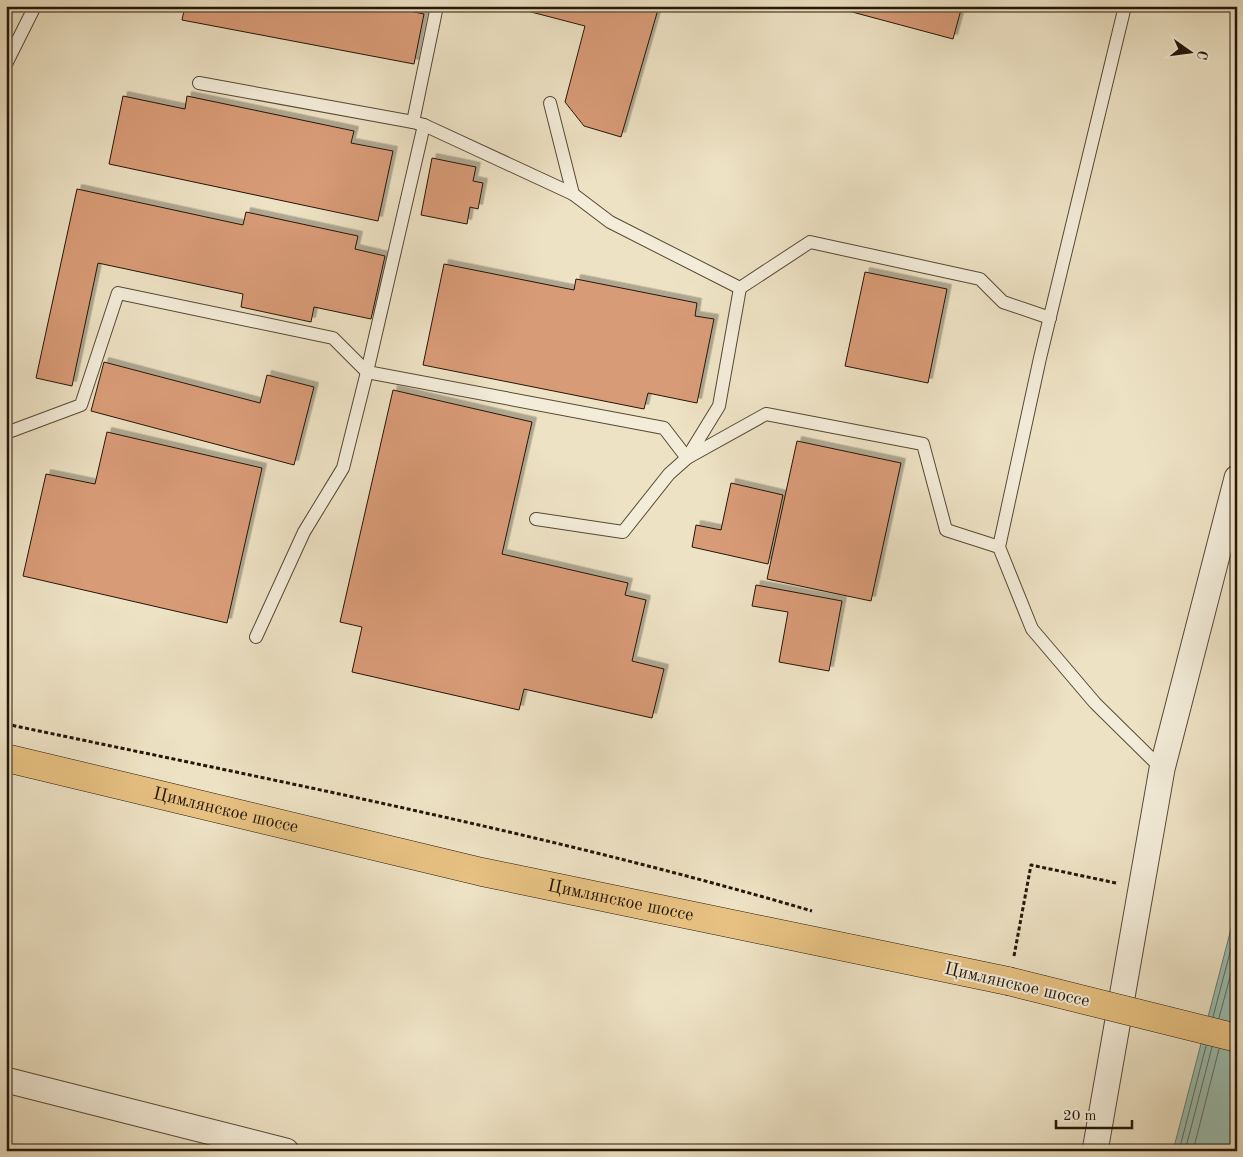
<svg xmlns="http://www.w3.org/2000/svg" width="1243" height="1157" viewBox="0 0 1243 1157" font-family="'Old Standard TT',serif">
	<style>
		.water { fill: #9abeb0; stroke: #6b7b6c }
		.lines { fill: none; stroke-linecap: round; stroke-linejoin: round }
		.shore { stroke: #5f6a5c; stroke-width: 1 }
		.building { fill: #d89b77; stroke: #241607; filter: url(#shadow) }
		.service-casing { stroke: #564936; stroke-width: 14 }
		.minor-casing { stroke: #564936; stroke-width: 27 }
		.primary-casing { stroke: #241607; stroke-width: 29 }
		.path { stroke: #241607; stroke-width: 3; stroke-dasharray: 4 2.5; stroke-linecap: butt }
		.service { stroke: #f3ecd9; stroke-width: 12 }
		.minor { stroke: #f3ecd9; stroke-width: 25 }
		.primary { stroke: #e6c182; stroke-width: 28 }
		.primary-bridge-casing { stroke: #241607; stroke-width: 29; stroke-linecap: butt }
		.primary-bridge { stroke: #e6c182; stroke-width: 28 }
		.labels { text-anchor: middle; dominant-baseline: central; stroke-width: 4; stroke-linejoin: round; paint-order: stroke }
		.street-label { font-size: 18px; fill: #241607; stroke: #f3ecd9 }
	</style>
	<defs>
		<filter id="shadow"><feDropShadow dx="4.5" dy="-4.5" stdDeviation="0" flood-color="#0004"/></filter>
	</defs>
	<rect width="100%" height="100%" fill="#ede2c4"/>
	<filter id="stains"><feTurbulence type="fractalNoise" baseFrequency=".004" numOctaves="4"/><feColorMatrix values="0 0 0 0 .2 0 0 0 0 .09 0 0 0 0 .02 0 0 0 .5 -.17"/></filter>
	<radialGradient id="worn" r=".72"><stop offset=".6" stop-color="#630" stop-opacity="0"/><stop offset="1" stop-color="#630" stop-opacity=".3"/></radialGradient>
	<!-- water -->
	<polygon class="water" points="1237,906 1237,1151 1173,1151"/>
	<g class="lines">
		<!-- shore -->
		<g class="shore">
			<polyline points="1213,1017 1237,926"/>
			<polyline points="1219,1018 1237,951"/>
			<polyline points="1179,1151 1206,1046"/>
			<polyline points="1185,1151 1212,1047"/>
			<polyline points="1193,1151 1219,1049"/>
		</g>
	</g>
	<!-- building -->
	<g class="building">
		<polygon points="185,6 385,6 424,14 414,64 182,20"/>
		<polygon points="508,6 659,6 621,137 584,126 565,102 585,26"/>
		<polygon points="841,6 962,6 953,39 841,9"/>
		<polygon points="123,96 185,109 187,96 354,131 351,143 393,151 378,221 109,164"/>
		<polygon points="432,158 476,167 473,181 483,183 478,209 470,207 467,224 421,215"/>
		<polygon points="77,189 243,225 246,212 358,236 355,249 385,256 371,319 314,307 311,322 241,307 243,294 98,263 72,386 36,378"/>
		<polygon points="444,264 574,290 576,279 697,303 695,316 714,319 697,403 648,393 644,409 423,365"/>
		<polygon points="865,272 947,289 928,383 845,366"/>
		<polygon points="104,362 260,403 267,375 314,387 294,465 91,411"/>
		<polygon points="393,390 532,422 502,554 628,583 625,595 646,600 632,661 664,669 652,718 524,689 519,710 352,672 362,627 340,622"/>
		<polygon points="107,432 262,468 227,623 23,576 46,474 95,484"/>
		<polygon points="797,441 901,463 871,601 767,579"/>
		<polygon points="731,483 783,495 768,564 692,547 696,525 721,530"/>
		<polygon points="756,585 842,601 829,671 779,662 788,612 752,606"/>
	</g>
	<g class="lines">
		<defs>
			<g id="service">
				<polyline points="437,6 413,122 424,125 573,194 610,222 740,288 810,242 980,279 1003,302 1050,318"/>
				<polyline points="1125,6 1040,358 999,547 1032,629 1095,703 1162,769"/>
				<polyline points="6,64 35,6"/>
				<polyline points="199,83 413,122"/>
				<polyline points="550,103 573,194"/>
				<polyline points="6,433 81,405 118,293 333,338 367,372 664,428 687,458 766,414 923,444 946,530 999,547"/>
				<polyline points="536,519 623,532 669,474 687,458 719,406 740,288"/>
				<polyline points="256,637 304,532 343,468 367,372 424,125"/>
			</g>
			<g id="minor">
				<polyline points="6,1080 286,1151"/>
				<polyline points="1095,1151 1162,769 1237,478"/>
			</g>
			<g id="primary">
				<path id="s1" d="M6,758l476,114 526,109"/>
			</g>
		</defs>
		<!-- service casing -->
		<use href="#service" class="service-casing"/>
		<!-- minor casing -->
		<use href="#minor" class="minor-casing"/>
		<!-- primary casing -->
		<use href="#primary" class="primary-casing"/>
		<!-- path -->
		<g class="path">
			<path d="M6,724c270,57 541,109 806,187"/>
			<polyline points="1014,956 1031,865 1116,883"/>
		</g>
		<!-- service -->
		<use href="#service" class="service"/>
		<!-- minor -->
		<use href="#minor" class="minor"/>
		<!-- primary -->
		<use href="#primary" class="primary"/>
		<defs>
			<polyline id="primary-bridge" points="1008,981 1237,1038"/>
		</defs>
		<!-- primary-bridge casing -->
		<use href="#primary-bridge" class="primary-bridge-casing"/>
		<!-- primary-bridge -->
		<use href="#primary-bridge" class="primary-bridge"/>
	</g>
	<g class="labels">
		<!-- street labels -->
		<g class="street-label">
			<text stroke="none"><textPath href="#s1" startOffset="226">Цимлянское шоссе</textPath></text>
			<text stroke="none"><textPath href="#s1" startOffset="631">Цимлянское шоссе</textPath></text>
			<text transform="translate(1017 985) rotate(13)">Цимлянское шоссе</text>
		</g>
	</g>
	<!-- margin -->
	<rect width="1243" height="1157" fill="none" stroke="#ede2c4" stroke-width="25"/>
	<rect x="8" y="8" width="1228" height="1142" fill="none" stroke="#241607" stroke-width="2.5"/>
	<rect x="12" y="12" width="1218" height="1132" fill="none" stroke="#241607"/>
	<!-- north arrow -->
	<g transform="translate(1190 52) rotate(104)" stroke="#f3ecd9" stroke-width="4" paint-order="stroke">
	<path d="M0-4L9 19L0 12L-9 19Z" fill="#241607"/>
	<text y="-8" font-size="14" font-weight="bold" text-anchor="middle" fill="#241607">С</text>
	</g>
	<!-- scale -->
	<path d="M1056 1120v8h76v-8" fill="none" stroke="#241607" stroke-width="2.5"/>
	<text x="1063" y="1120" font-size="15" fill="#241607" stroke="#f3ecd9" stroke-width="4" paint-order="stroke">20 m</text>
	<rect width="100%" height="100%" filter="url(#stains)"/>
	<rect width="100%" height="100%" fill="url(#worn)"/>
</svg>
